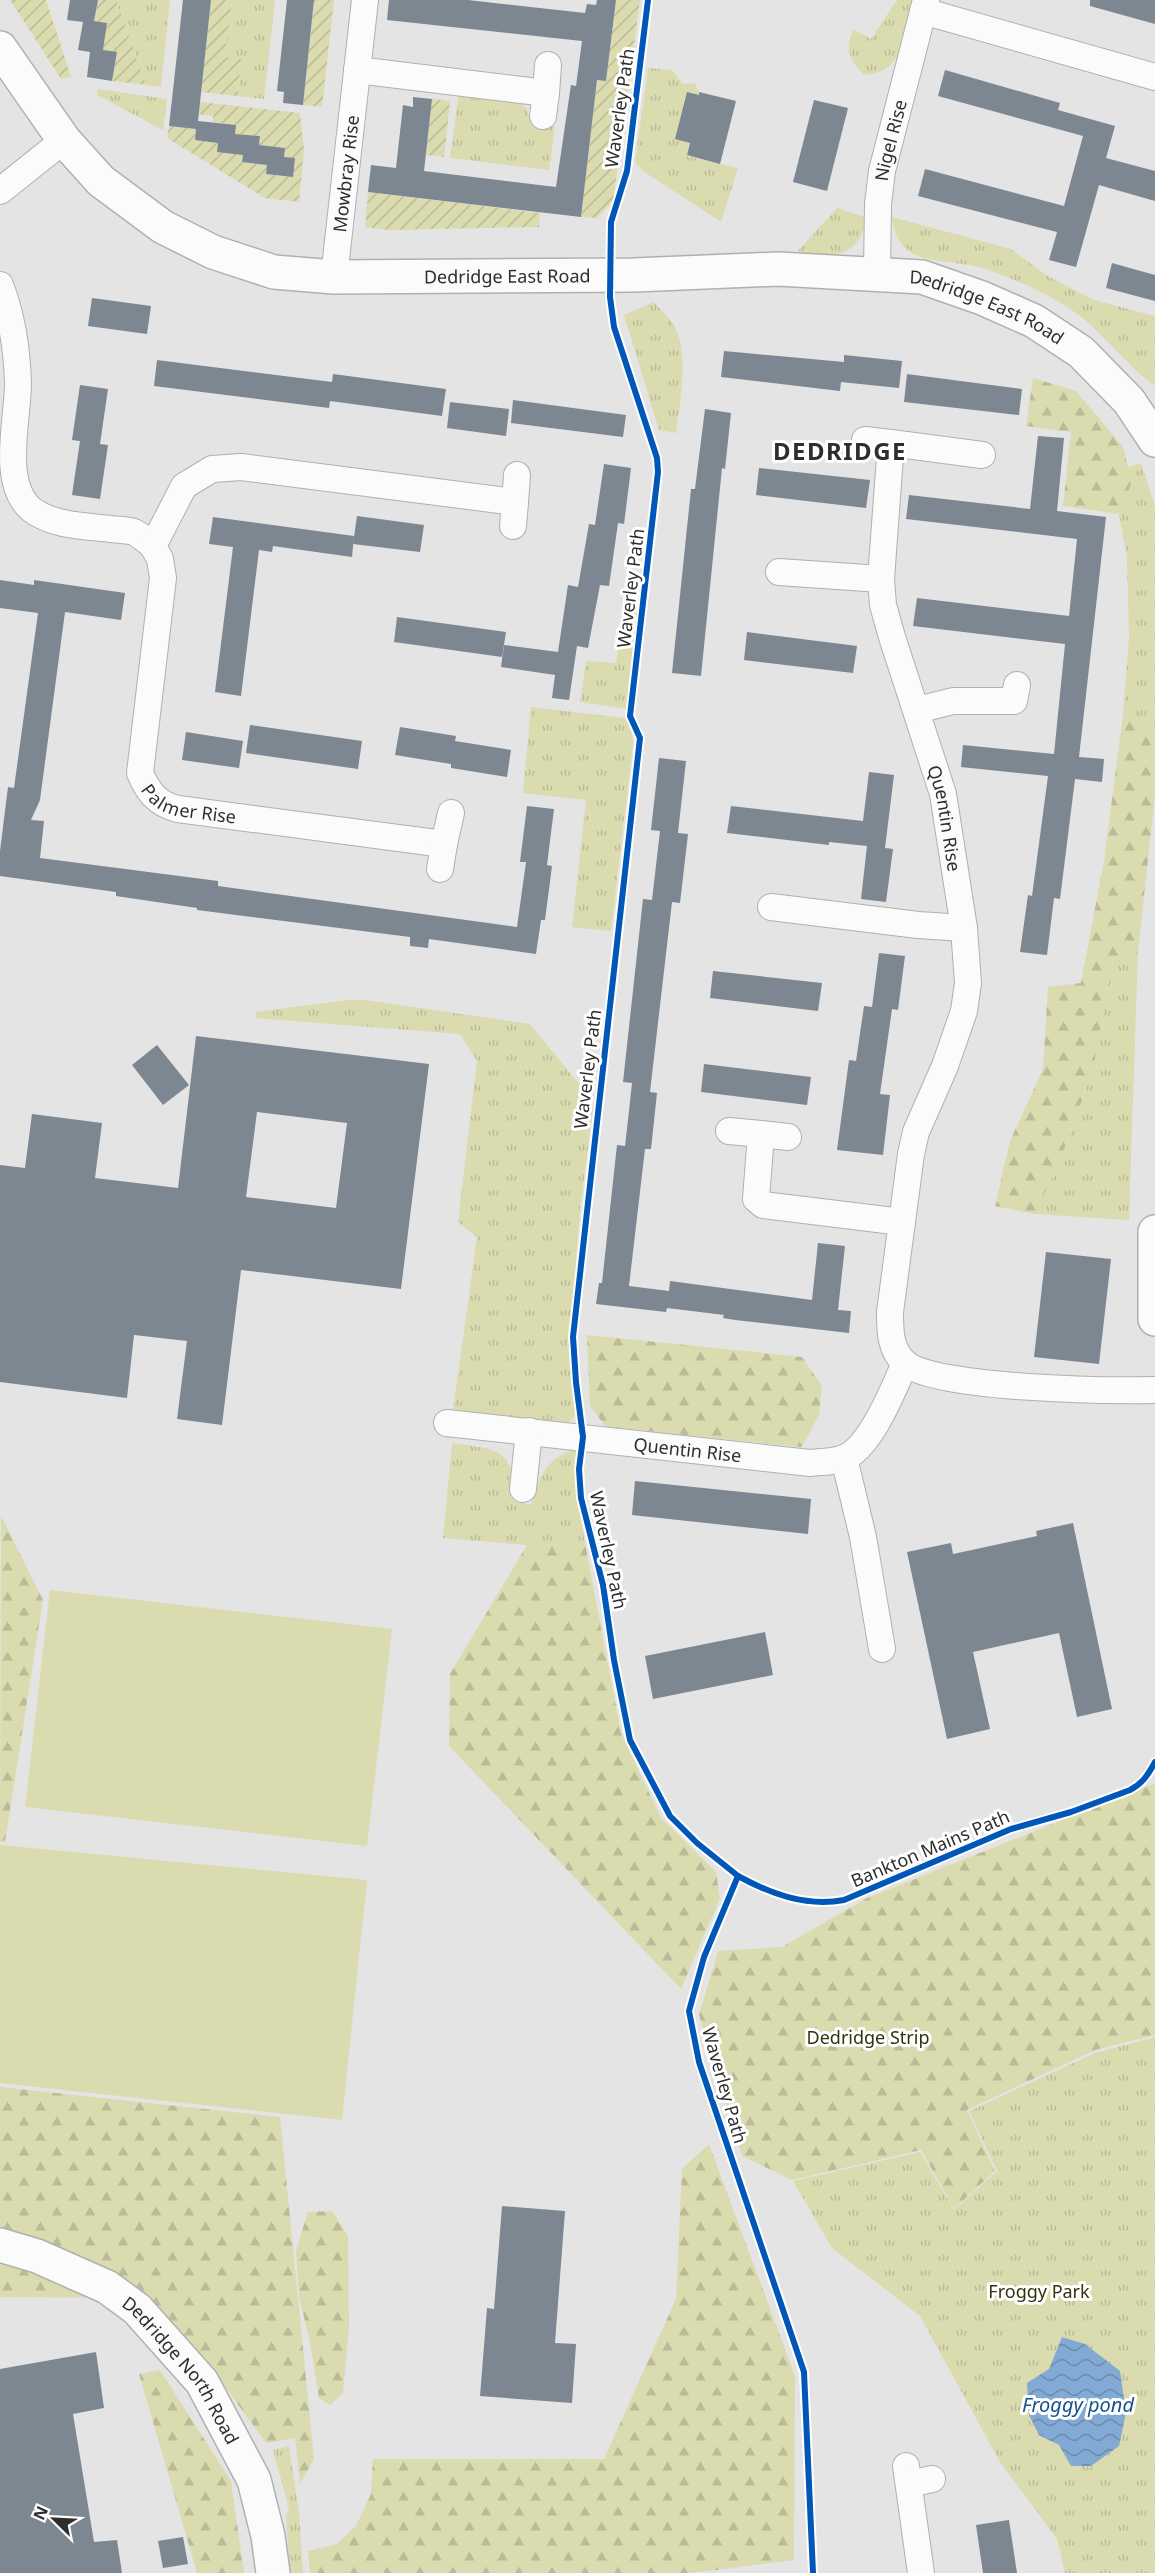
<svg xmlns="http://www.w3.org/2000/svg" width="1155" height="2573" viewBox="0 0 1155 2573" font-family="'Noto Sans',sans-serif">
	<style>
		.grass { fill: url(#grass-tufts) }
		.forest { fill: url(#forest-firs) }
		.garden { fill: url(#garden-furrows) }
		.pitch { fill: #dadbaf }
		.water { fill: url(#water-waves) }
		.building { fill: #7c8792; fill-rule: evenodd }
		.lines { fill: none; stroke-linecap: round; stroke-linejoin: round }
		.street-casing { stroke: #afb0b0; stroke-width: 28 }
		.secondary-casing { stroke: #afb0b0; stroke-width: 36 }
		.street { stroke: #fbfbfb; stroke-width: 26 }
		.secondary { stroke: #fbfbfb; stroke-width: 33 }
		.cycleway-casing { stroke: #fff; stroke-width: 10 }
		.cycleway { stroke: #0057b8; stroke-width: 6 }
		.labels { text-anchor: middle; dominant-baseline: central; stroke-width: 6; stroke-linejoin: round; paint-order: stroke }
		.street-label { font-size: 18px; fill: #2e2e2f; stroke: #fff }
		.park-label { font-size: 18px; fill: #32330d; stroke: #fff }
		.water-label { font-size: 20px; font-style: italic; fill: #17528c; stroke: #fff }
		.district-label { font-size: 24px; font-weight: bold; letter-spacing: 1.5px; fill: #2e2e2f; stroke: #fff }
	</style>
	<defs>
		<pattern id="grass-tufts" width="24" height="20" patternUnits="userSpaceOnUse" patternTransform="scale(1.5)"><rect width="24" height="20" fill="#dadbaf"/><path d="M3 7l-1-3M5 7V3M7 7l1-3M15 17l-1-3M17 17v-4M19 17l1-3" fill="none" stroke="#bbbc97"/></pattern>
		<pattern id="forest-firs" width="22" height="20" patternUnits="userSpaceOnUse" patternTransform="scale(1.5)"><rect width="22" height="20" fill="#dadbaf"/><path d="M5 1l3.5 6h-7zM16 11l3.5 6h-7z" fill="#bbbc97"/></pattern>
		<pattern id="garden-furrows" width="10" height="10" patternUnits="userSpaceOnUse" patternTransform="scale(1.5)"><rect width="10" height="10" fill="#dadbaf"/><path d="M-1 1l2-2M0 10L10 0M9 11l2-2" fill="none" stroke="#bbbc97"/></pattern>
		<pattern id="water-waves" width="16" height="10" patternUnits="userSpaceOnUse" patternTransform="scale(1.5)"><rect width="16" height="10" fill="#82aad5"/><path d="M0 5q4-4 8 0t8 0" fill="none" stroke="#6b8bad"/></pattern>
	</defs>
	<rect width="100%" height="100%" fill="#e4e4e5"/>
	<!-- grass -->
	<g class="grass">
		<polygon points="116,0 170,0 161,87 146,85"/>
		<polygon points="232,0 275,0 264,99 238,96 241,60 225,58"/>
		<path d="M897,0h17c-8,34 -8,72 -50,75 -16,-17 -18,-25 -11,-46l18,10z"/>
		<polygon points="648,68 672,70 683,84 695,83 699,92 687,156 738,168 721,222 643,171 635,162"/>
		<polygon points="98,89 167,99 163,130 97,95"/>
		<polygon points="459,92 518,99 527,110 530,122 555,126 549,170 450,158"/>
		<path d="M837,208l31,10c-14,45 -31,36 -72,35z"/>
		<path d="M892,217l119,32 35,26 48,25 61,16v70c-26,-19 -46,-45 -70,-66 -25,-22 -72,-42 -103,-52 -38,-11 -84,2 -90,-51z"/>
		<path d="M654,302c6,8 16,16 21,25 14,28 5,76 1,106l-17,-3 -35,-115z"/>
		<polygon points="1141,463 1155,506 1155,750 1143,719 1123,715 1129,637 1127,558 1119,514 1132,482 1128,467"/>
		<polygon points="626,601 639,603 628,709 580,702 586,661 616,663"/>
		<polygon points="531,707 625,718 631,727 633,744 611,931 572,927 586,800 523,793"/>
		<polygon points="1138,951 1129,1220 1035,1214 1063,1152 1093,1070 1113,958"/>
		<polygon points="348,1000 365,1000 530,1024 592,1100 593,1107 580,1210 570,1340 576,1415 569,1423 453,1411 477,1237 458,1222 477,1061 460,1034 255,1018 256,1012"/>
		<path d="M452,1443c45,6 64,5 61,58l18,4c9,-29 15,-49 47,-56 -4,32 2,63 7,94l-58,2 -84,-7z"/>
		<polygon points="1155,2037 1155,2573 1065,2573 1057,2539 1000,2462 920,2316 832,2248 793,2181 920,2152 954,2210 997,2171 969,2111 1095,2053"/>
		<polygon points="289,2446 299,2512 303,2573 290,2573 286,2516 289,2509 273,2450"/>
	</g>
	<!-- forest -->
	<g class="forest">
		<polygon points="1033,378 1076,391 1123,447 1132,482 1119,514 1063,506 1071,432 1026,426"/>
		<polygon points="1123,715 1143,719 1155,750 1155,796 1138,951 1113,958 1093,1070 1063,1152 1035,1214 995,1206 1010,1141 1043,1069 1048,987 1081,983 1104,861"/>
		<polygon points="587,1335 802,1357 822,1386 819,1415 802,1447 606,1427 590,1406"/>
		<polygon points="1,1516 43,1600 5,1842 0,1842"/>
		<polygon points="585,1543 621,1733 661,1818 716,1872 720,1898 681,1989 449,1746 450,1674 527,1545"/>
		<polygon points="1153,1784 1155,1785 1155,2035 1095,2050 967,2110 995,2171 954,2209 921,2150 792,2180 742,2156 699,2015 718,1951 782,1947 867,1898"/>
		<polygon points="0,2087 280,2117 314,2459 300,2484 295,2438 266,2443 207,2362 141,2298 0,2297"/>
		<polygon points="709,2144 795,2376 794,2560 692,2573 310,2573 308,2551 337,2544 356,2526 371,2494 373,2459 604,2459 676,2299 682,2169"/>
		<polygon points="332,2211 348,2236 349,2327 343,2393 330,2405 319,2398 310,2342 299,2297 296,2251 308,2212"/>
		<polygon points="160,2370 231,2481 244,2573 197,2573 139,2374"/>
	</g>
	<!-- garden -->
	<g class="garden">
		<polygon points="10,0 46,0 71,77 61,79"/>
		<polygon points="98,0 116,0 146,85 112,81 117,53 103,50 107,23 94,21"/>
		<polygon points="211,0 232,0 225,57 241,59 238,96 201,92"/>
		<polygon points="314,0 334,0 322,107 303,105"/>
		<polygon points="616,0 640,0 613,201 597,218 581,217 597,80 606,81"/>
		<polygon points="432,99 450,101 444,157 426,155"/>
		<polygon points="200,102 300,113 304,150 299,202 265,198 167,138 169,126 196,129 195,140 218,143 243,155 242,162 267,165 266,174 293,177 284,157 285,148 259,145 260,136 235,134 236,125 213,122 213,116 198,114"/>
		<polygon points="368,192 540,213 539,227 390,230 365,227"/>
	</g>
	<!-- pitch -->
	<g class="pitch">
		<polygon points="50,1590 392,1629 367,1846 25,1807"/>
		<polygon points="0,1845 367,1880 342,2120 0,2083"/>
	</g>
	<!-- water -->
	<polygon class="water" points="1062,2337 1085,2344 1120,2371 1126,2413 1119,2446 1091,2466 1071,2466 1059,2445 1039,2435 1029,2415 1027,2383 1049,2369"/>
	<!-- building -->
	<g class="building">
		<polygon points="70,0 98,0 94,21 107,23 103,50 117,52 112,81 87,77 90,52 78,50 83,22 67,20"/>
		<polygon points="183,0 211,0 198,121 236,125 235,134 260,136 259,145 285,148 284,157 295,158 293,177 266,174 267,165 242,162 243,155 217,152 218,143 195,140 196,129 169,126"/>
		<polygon points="287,0 314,0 303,105 283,103 284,92 277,91"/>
		<polygon points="389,0 468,0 585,13 587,4 596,5 597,0 616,0 606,81 597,80 581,217 368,192 371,165 396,168 403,105 413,107 413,97 432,99 424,171 556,187 571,85 576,86 582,41 387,20"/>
		<polygon points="1090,0 1155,0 1155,24 1090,6"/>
		<polygon points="945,70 1060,103 1058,110 1115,126 1106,158 1155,171 1155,201 1099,185 1076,267 1049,260 1057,232 918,196 925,169 1064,206 1083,136 938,96"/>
		<polygon points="687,92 699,95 699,92 736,101 720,164 687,155 690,143 675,139"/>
		<polygon points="814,100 848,108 827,191 793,182"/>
		<polygon points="1112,263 1155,275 1155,301 1106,288"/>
		<polygon points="92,298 151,306 147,334 88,326"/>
		<polygon points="724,351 844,362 844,355 902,361 899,388 841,382 840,391 721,377"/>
		<polygon points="157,360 332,382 333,374 446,389 442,416 330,401 329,408 154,386"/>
		<polygon points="907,374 1022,389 1019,415 904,402"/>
		<polygon points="80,385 108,389 100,444 108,445 100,499 72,495 80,441 72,440"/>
		<polygon points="513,400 626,415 623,437 511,423"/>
		<polygon points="450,402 509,409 506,436 447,428"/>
		<polygon points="705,409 731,413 725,469 722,468 701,676 672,673 691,489 695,489"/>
		<polygon points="1038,436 1064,438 1057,511 1106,517 1079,757 1104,759 1102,782 1075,779 1060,899 1054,898 1047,955 1020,952 1028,895 1032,896 1048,776 961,767 963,745 1054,754 1065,644 913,626 917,598 1069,616 1077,539 906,519 909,495 1030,509"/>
		<polygon points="604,464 631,468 624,524 618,523 609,586 600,585 588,648 577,646 569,700 552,698 555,675 501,667 504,645 558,652 568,585 578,587 589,524 595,525"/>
		<polygon points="759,468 870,480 866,508 756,495"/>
		<polygon points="357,516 424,525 420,552 353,544"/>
		<polygon points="213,517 354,536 352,557 273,546 272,552 259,550 241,696 215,692 233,547 209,544"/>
		<polygon points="0,580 34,585 34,580 125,593 121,620 65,612 40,800 31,820 44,821 40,858 218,881 218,886 517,927 526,862 520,862 527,806 554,809 547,865 552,866 545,920 541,920 536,954 429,939 428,948 410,946 410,937 197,910 197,908 116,896 116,892 0,876 0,851 8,787 14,788 38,613 0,608"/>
		<polygon points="397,617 506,632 502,657 394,642"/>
		<polygon points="747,632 857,646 853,673 744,660"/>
		<polygon points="250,725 362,741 358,769 246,753"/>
		<polygon points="400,727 456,736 455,741 511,750 507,777 451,768 451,764 395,755"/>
		<polygon points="186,732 243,741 239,768 182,760"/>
		<polygon points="659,758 686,761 678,833 688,834 680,903 672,902 650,1092 657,1093 651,1149 645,1149 629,1286 669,1291 670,1281 812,1300 818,1243 845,1246 838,1310 851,1311 849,1333 735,1320 723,1318 724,1315 667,1308 666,1312 596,1304 599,1283 602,1283 617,1145 625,1146 628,1120 632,1083 623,1082 643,899 652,900 660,831 651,830"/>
		<polygon points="869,772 894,775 885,848 893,849 886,902 861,899 867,846 829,842 829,845 727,833 731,806 863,821"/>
		<polygon points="879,953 905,956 898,1010 892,1009 880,1094 890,1095 883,1155 837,1150 849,1060 856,1061 864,1006 872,1007"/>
		<polygon points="713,971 822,983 818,1011 710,998"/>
		<path d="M196,1036l233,28 -28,225 -160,-19 -19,155 -45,-6 10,-78 -53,-6 -7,63 -127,-16v-217l25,3 7,-54 70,9 -7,55 83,10zM257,1112l90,11 -11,85 -90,-11z"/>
		<polygon points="157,1045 189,1085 163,1105 132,1065"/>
		<polygon points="704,1064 811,1077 807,1105 701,1092"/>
		<polygon points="1046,1252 1111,1259 1099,1364 1034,1357"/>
		<polygon points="635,1481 811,1499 808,1534 632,1515"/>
		<polygon points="1073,1523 1112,1709 1077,1717 1059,1633 973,1652 990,1729 947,1739 907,1552 951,1543 953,1554 1037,1536 1036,1531"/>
		<polygon points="765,1632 773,1675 653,1699 645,1656"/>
		<polygon points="502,2206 565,2211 555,2343 576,2344 572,2403 480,2396 487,2308 494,2309"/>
		<polygon points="96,2352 104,2408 73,2414 94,2542 117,2540 122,2573 0,2573 0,2369"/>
		<polygon points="1009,2520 1017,2573 983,2573 976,2525"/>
		<polygon points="183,2537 188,2564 163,2568 158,2541"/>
	</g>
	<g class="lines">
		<defs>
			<g id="street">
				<polyline points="923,11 1155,77"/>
				<polyline points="357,70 546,93 543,116"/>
				<polyline points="546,93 548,65"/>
				<polyline points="0,191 64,140"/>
				<path id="s1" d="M877,273l1,-69 4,-33 44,-171"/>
				<path id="s2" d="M334,277l31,-277"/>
				<path d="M0,285c12,31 17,64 18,98 0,37 -18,101 14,127 22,16 53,16 79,19 7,1 17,1 23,3 7,3 13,10 19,14l31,-60 28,-17 29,-2 274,35 2,-27"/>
				<path id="s3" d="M865,440l26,3 -10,136 2,26 9,32 51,157 21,134 4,55 -4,28 -19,55 -29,66 -5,22 -21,158c0,19 0,38 15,51 30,26 205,28 250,27"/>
				<polyline points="891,443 982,455"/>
				<polyline points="513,526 515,502"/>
				<path id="s4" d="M153,546l7,13 3,19 -23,195c8,19 17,31 38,36l266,35 7,-31"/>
				<polyline points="779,572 881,579"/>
				<polyline points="917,710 953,701 1014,701 1017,685"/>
				<polyline points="440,869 444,844"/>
				<polyline points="771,907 918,925 964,928"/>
				<polyline points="729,1131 761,1134 756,1199 763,1205 902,1222"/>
				<polyline points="761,1134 788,1137"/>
				<path id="s5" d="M447,1423l363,40c10,-1 22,-1 32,-4 28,-9 52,-71 63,-96"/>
				<polyline points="844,1458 863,1537 882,1649"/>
				<polyline points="523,1489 529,1431"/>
				<polyline points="906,2466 921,2573"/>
				<polyline points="909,2484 932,2479"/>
			</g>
			<g id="secondary">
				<path id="s6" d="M0,48l64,92 37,41 62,46 50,25 61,20 60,5 300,-2 144,-6 144,8 60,21 52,23 47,31 48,49 26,39"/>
				<polyline points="1155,1232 1155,1319"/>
				<path id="s7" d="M0,2245l37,11 70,31 30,22 65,73 52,98 14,56 5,37"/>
			</g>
		</defs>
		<!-- street casing -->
		<use href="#street" class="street-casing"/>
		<!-- secondary casing -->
		<use href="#secondary" class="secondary-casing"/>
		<!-- street -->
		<use href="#street" class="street"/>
		<!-- secondary -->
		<use href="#secondary" class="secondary"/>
		<defs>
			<g id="cycleway">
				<polyline points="648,0 627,171 611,222 610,297 614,327 657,458 658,472 630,716 640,738 573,1337 576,1382 583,1437 579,1469 581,1498 603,1585 614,1660 630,1740 670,1816 697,1843 738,1876 704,1957 689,2011 699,2062 804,2372 813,2573"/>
				<path d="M738,1876c33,18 68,31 106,24l167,-71 60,-17 59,-22c12,-6 18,-15 25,-28"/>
			</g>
		</defs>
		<!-- cycleway casing -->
		<use href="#cycleway" class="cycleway-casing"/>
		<!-- cycleway -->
		<use href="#cycleway" class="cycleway"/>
	</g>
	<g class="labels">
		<!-- street labels -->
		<g class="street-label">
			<text transform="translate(619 108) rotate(-82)">Waverley Path</text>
			<text stroke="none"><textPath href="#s1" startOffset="134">Nigel Rise</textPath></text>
			<text stroke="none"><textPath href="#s2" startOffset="104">Mowbray Rise</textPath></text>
			<text stroke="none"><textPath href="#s6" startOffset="598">Dedridge East Road</textPath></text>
			<text stroke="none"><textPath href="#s6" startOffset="1084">Dedridge East Road</textPath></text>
			<text transform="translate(630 588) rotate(-83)">Waverley Path</text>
			<text stroke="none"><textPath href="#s4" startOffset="294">Palmer Rise</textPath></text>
			<text stroke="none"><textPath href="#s3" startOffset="411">Quentin Rise</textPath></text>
			<text transform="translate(587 1069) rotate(-83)">Waverley Path</text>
			<text stroke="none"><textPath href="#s5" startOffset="242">Quentin Rise</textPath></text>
			<text transform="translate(609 1550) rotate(78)">Waverley Path</text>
			<text transform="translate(930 1848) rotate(-23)">Bankton Mains Path</text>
			<text transform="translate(725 2085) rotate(74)">Waverley Path</text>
			<text stroke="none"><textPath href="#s7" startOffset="228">Dedridge North Road</textPath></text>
		</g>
		<!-- park labels -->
		<g class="park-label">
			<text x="868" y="2037">Dedridge Strip</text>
			<text x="1039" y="2291">Froggy Park</text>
		</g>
		<!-- water labels -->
		<g class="water-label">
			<text x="1078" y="2404">Froggy pond</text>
		</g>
		<!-- district labels -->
		<g class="district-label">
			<text x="840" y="450">DEDRIDGE</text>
		</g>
	</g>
	<!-- north arrow -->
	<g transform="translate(54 2519) rotate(294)" stroke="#ffffff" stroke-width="4.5" paint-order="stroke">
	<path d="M0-4.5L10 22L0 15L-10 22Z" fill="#2e2e2f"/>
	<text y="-9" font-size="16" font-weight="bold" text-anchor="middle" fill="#2e2e2f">N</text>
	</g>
</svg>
